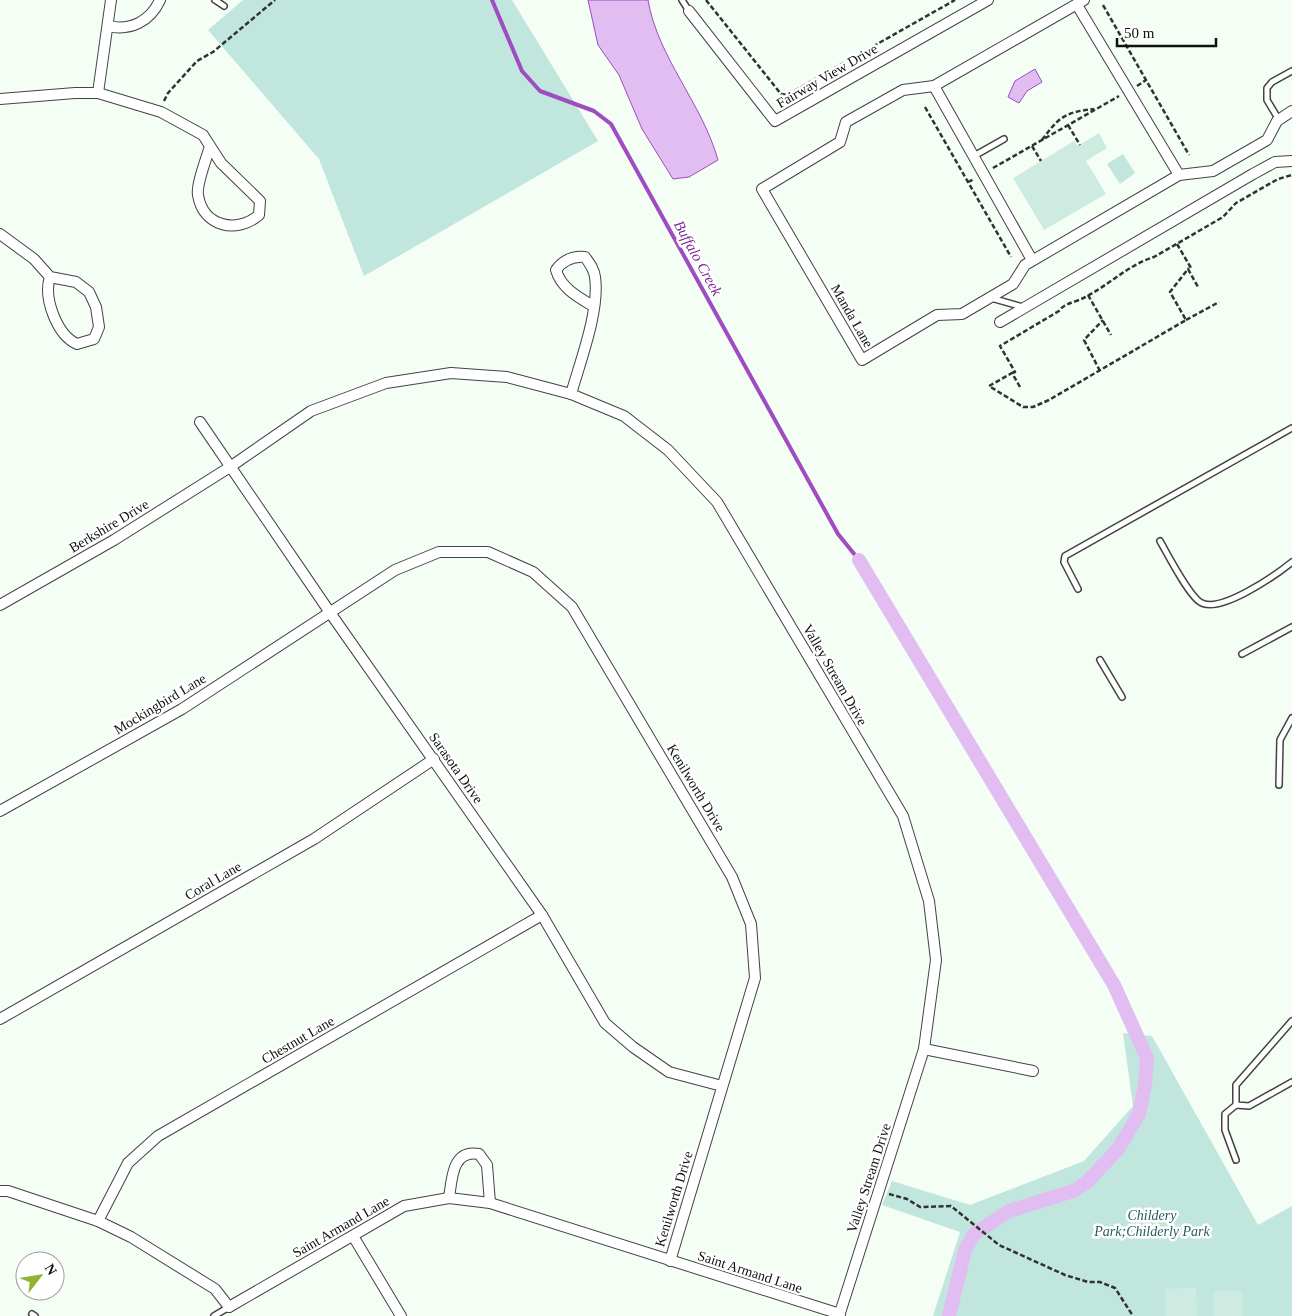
<svg xmlns="http://www.w3.org/2000/svg" width="1292" height="1316" viewBox="0 0 1292 1316" font-family="Georgia,serif">
	<style>
		.green { fill: #c0e6de }
		.pitch { fill: #cdebe1 }
		.water { fill: #e1bdf1; stroke: #9f4bc1 }
		.lines { fill: none; stroke-linecap: round; stroke-linejoin: round }
		.stream { stroke: #9f4bc1; stroke-width: 4 }
		.canal { stroke: #e1bdf1; stroke-width: 14 }
		.service-casing { stroke: #434343; stroke-width: 8 }
		.minor-casing { stroke: #434343; stroke-width: 12 }
		.path { stroke: #323232; stroke-width: 2.5; stroke-dasharray: 5 2.5; stroke-linecap: butt }
		.service { stroke: #fff; stroke-width: 5 }
		.minor { stroke: #fff; stroke-width: 10 }
		.labels { text-anchor: middle; dominant-baseline: central; stroke-width: 5; stroke-linejoin: round; paint-order: stroke }
		.street-label { font-size: 14px; fill: #101010; stroke: #fff }
		.park-label { font-size: 14px; font-style: italic; fill: #265b62; stroke: #fff }
		.water-label { font-size: 15px; font-style: italic; fill: #7a2496; stroke: #fff }
	</style>
	<rect width="100%" height="100%" fill="#f4fef5"/>
	<!-- green -->
	<g class="green">
		<polygon points="243,0 512,0 598,141 364,276 319,159 208,30"/>
		<polygon points="1123,154 1135,173 1120,184 1107,164"/>
		<polygon points="1123,1033 1152,1036 1258,1225 1292,1206 1292,1316 933,1316 960,1232 882,1205 892,1181 970,1205 1084,1161 1133,1106"/>
	</g>
	<!-- pitch -->
	<g class="pitch">
		<polygon points="1099,133 1107,148 1086,161 1106,194 1044,230 1013,178 1074,141 1078,146"/>
		<polygon points="1196,1287 1197,1316 1166,1316 1165,1289"/>
		<polygon points="1242,1291 1242,1316 1214,1316 1214,1291"/>
	</g>
	<!-- water -->
	<g class="water">
		<path d="M588,0h60c10,58 54,103 70,160l-29,17 -16,2 -31,-50 -23,-54 -21,-30z"/>
		<polygon points="1035,69 1042,82 1027,91 1019,103 1008,97 1015,81"/>
	</g>
	<g class="lines">
		<!-- stream -->
		<polyline class="stream" points="492,0 522,71 540,91 594,111 611,124 838,534 859,560"/>
		<!-- canal -->
		<polyline class="canal" points="859,560 1114,985 1147,1058 1145,1085 1139,1114 1118,1149 1088,1181 1076,1190 1009,1211 974,1234 965,1250 949,1316"/>
		<defs>
			<g id="service">
				<polyline points="215,0 224,6"/>
				<polyline points="682,0 689,11"/>
				<polyline points="1279,120 1267,100 1267,88 1272,82 1292,71"/>
				<polyline points="974,156 1004,139"/>
				<polyline points="991,298 1023,307"/>
				<path d="M1160,541c8,14 28,53 40,61 19,13 76,-27 92,-40"/>
				<polyline points="1078,589 1064,562 1065,556 1292,428"/>
				<polyline points="1242,654 1292,627"/>
				<polyline points="1100,660 1122,697"/>
				<polyline points="1279,785 1280,740 1292,718"/>
				<polyline points="1292,1021 1236,1085 1236,1105 1249,1106 1292,1082"/>
				<polyline points="1236,1105 1225,1114 1225,1130 1236,1160"/>
				<polyline points="32,1314 35,1316"/>
				<polyline points="214,1316 229,1307"/>
			</g>
			<g id="minor">
				<polyline points="1084,0 934,86 903,90 846,122 840,142 762,189 862,360 937,315 962,314 1013,284 1025,265 1179,175 1213,171 1267,140 1277,121 1292,111"/>
				<polyline points="1077,5 1179,175"/>
				<polyline points="689,11 775,121 988,0"/>
				<path d="M108,26c22,5 42,-4 52,-26"/>
				<polyline points="934,86 1032,260"/>
				<polyline points="98,93 111,0"/>
				<path d="M0,99l75,-6h23l63,19 42,23 18,28 39,38 -1,14c-22,19 -56,12 -61,-20 -2,-10 9,-38 12,-49"/>
				<path d="M0,234l34,25 16,18 26,5 13,10 7,15 3,20 -5,12 -17,5c-20,-9 -34,-46 -27,-67"/>
				<path d="M593,306c-15,-9 -32,-18 -37,-36 7,-10 16,-14 29,-13 5,7 9,12 10,20 5,33 -15,85 -24,117l53,22 44,34 49,52 186,314 26,85 7,59 -12,89 -85,267"/>
				<polyline points="1000,322 1253,174 1275,162 1292,161"/>
				<polyline points="200,422 331,614 542,915 605,1023 633,1047 669,1072 722,1086"/>
				<polyline points="0,605 114,540 230,467 311,411 386,383 451,373 507,377 571,394"/>
				<polyline points="0,811 182,709 395,570 439,552 488,552 533,572 572,607 732,877 751,924 755,978 670,1261"/>
				<polyline points="0,1019 314,839 434,759"/>
				<polyline points="924,1049 1033,1071"/>
				<polyline points="0,1191 8,1191 98,1221 131,1237 215,1289 229,1307"/>
				<path d="M449,1198c3,-19 3,-49 30,-44l8,11 3,38"/>
				<polyline points="98,1221 128,1163 158,1136 542,915"/>
				<polyline points="353,1236 401,1316"/>
				<polyline points="229,1307 404,1206 449,1198 490,1203 840,1314"/>
			</g>
		</defs>
		<!-- service casing -->
		<use href="#service" class="service-casing"/>
		<!-- minor casing -->
		<use href="#minor" class="minor-casing"/>
		<!-- path -->
		<g class="path">
			<polyline points="706,0 781,94 787,95 955,0"/>
			<polyline points="1103,5 1189,155"/>
			<polyline points="1137,86 1146,80"/>
			<polyline points="164,101 168,93 197,61 213,52 275,0"/>
			<polyline points="925,107 1011,257"/>
			<polyline points="1068,125 1080,145"/>
			<path d="M1042,140c17,-23 23,-28 52,-31"/>
			<polyline points="1032,146 1041,161"/>
			<polyline points="993,168 1119,96"/>
			<polyline points="968,182 974,179"/>
			<polyline points="1177,244 1191,268 1188,269"/>
			<polyline points="1088,295 1111,335"/>
			<polyline points="1186,320 1219,302"/>
			<polyline points="1100,371 1084,340 1103,320"/>
			<path d="M1012,373l3,-1 -15,-26 59,-35c5,-7 12,-8 20,-11 26,-11 48,-35 75,-43l69,-40 13,-14 42,-24 14,-4"/>
			<polyline points="1020,387 1012,373 989,386 1023,407 1033,407 1049,400 1186,320 1170,292 1188,269 1198,287"/>
			<polyline points="889,1194 907,1199 920,1207 951,1206 999,1245 1065,1275 1088,1282 1100,1282 1115,1288 1133,1316"/>
		</g>
		<!-- service -->
		<use href="#service" class="service"/>
		<!-- minor -->
		<use href="#minor" class="minor"/>
	</g>
	<g class="labels">
		<!-- street labels -->
		<g class="street-label">
			<text transform="translate(827 76) rotate(-30)">Fairway View Drive</text>
			<text transform="translate(852 316) rotate(60)">Manda Lane</text>
			<text transform="translate(109 526) rotate(-31)">Berkshire Drive</text>
			<text transform="translate(835 675) rotate(60)">Valley Stream Drive</text>
			<text transform="translate(160 704) rotate(-31)">Mockingbird Lane</text>
			<text transform="translate(456 768) rotate(55)">Sarasota Drive</text>
			<text transform="translate(696 788) rotate(59)">Kenilworth Drive</text>
			<text transform="translate(213 881) rotate(-30)">Coral Lane</text>
			<text transform="translate(298 1040) rotate(-30)">Chestnut Lane</text>
			<text transform="translate(869 1178) rotate(-72)">Valley Stream Drive</text>
			<text transform="translate(674 1199) rotate(-73)">Kenilworth Drive</text>
			<text transform="translate(341 1227) rotate(-30)">Saint Armand Lane</text>
			<text transform="translate(750 1272) rotate(18)">Saint Armand Lane</text>
		</g>
		<!-- park labels -->
		<g class="park-label">
			<text x="1152" y="1215">Childery<tspan x="1152" dy="16">Park;Childerly Park</tspan></text>
		</g>
		<!-- water labels -->
		<g class="water-label">
			<text transform="translate(698 258) rotate(61)">Buffalo Creek</text>
		</g>
	</g>
	<!-- north arrow -->
	<g transform="translate(40 1276) rotate(59)"><circle r="24" fill="#ffffff" stroke="#9f9f9f"/>
	<path d="M0-4L9 19L0 12L-9 19Z" fill="#91b335"/>
	<text y="-8" font-size="14" font-weight="bold" text-anchor="middle" fill="#101010">N</text>
	</g>
	<!-- scale -->
	<path d="M1117 38v8h99v-8" fill="none" stroke="#101010" stroke-width="2.5"/>
	<text x="1124" y="38" font-size="15" fill="#101010" stroke="#ffffff" stroke-width="4" paint-order="stroke">50 m</text>
</svg>
